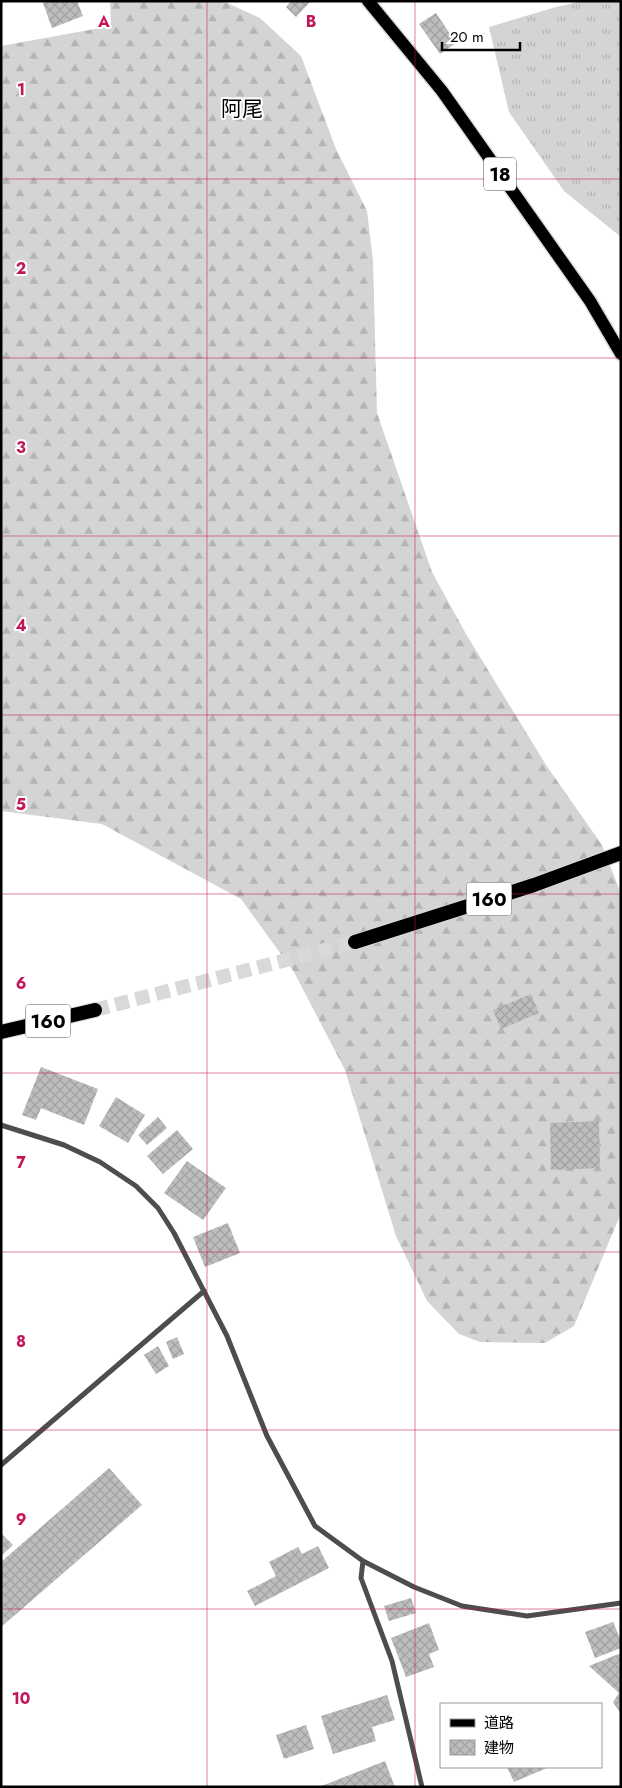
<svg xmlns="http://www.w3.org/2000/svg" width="622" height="1788" viewBox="0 0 622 1788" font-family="Jost,'Noto Sans JP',sans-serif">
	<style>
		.grass { fill: url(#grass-tufts) }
		.forest { fill: url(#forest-firs) }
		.building { fill: url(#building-cross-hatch) }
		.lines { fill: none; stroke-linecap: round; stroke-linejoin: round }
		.trunk-tunnel { stroke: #d9d9d9; stroke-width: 14; stroke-dasharray: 14 7; stroke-linecap: butt }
		.primary-casing { stroke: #dbdbdb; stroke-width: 15 }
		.trunk-casing { stroke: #dbdbdb; stroke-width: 16 }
		.minor { stroke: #4d4d4d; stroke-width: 5 }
		.primary { stroke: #000; stroke-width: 12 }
		.trunk { stroke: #000; stroke-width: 14 }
		.grid { fill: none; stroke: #c2185b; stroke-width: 1; stroke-opacity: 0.55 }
		.labels { text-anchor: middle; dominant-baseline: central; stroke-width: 4; stroke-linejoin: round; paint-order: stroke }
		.shield { fill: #fff; stroke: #4c4c4c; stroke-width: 1 }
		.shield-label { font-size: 19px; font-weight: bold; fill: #000 }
		.neighbourhood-label { font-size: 21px; fill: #000; stroke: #fff }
		.grid-label { font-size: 16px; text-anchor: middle; font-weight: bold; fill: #c2185b; stroke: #fff; stroke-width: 4; stroke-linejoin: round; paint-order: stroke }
	</style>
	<defs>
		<pattern id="grass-tufts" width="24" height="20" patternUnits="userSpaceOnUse" patternTransform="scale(1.25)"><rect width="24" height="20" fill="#d4d4d4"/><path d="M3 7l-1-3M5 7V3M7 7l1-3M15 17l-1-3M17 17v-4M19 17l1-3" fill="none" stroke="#b4b4b4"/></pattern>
		<pattern id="forest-firs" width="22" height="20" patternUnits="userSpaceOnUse" patternTransform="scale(1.25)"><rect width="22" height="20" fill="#d4d4d4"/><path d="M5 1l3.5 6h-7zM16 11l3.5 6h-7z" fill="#b4b4b4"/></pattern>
		<pattern id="building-cross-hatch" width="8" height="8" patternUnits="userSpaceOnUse" patternTransform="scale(1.25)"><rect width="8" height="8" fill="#bdbdbd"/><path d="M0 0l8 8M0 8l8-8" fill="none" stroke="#a1a1a1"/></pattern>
	</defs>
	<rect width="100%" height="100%" fill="#fff"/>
	<!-- grass -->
	<polygon class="grass" points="583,1 621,1 621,237 564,191 509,112 489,27 556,7"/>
	<!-- forest -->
	<polygon class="forest" points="110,1 223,1 260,18 301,56 336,149 367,211 373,261 377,413 432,572 466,634 546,765 602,845 621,894 621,1213 574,1326 545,1343 480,1342 459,1334 427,1301 396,1236 345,1070 294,972 241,899 102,824 1,811 1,46 111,26"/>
	<!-- building -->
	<g class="building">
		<polygon points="48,1 77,1 83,16 52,28 43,3"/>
		<polygon points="291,1 311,1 296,17 286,7"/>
		<polygon points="436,13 456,43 440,54 419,24"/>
		<polygon points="531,994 539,1013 501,1029 493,1010"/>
		<polygon points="41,1067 98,1089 84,1125 41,1108 36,1120 22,1115"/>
		<polygon points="116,1097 145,1115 128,1143 99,1126"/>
		<polygon points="158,1117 167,1128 147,1145 138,1135"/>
		<polygon points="599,1121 600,1168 551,1170 550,1123"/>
		<polygon points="177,1130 193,1149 163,1174 147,1156"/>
		<polygon points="187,1161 226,1188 203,1220 164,1193"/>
		<polygon points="228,1223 240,1253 205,1267 193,1237"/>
		<polygon points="177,1337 184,1354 173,1359 166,1342"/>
		<polygon points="158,1346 169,1366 156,1374 144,1355"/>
		<polygon points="109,1468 142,1505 1,1627 1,1562"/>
		<polygon points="1,1533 13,1545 1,1556"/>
		<polygon points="318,1546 329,1568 255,1606 247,1591 276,1576 269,1562 298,1547 302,1554"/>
		<polygon points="411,1598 416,1613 389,1621 384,1606"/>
		<polygon points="613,1622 621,1641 621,1648 595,1658 585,1632"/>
		<polygon points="429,1623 439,1650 429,1654 434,1667 406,1677 391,1638"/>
		<polygon points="621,1653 621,1714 613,1702 619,1693 589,1666"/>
		<polygon points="387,1695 395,1720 372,1727 376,1741 333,1754 321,1716"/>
		<polygon points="306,1725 314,1749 284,1759 276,1735"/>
		<polygon points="385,1761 395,1787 319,1787"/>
		<polygon points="507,1767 549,1767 514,1782"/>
	</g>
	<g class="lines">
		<!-- trunk-tunnel -->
		<polyline class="trunk-tunnel" points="95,1010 355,942"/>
		<defs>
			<polyline id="primary" points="368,1 442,91 590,301 621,354"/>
			<g id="trunk">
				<polyline points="355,942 534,885 621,853"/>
				<polyline points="1,1032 95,1010"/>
			</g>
		</defs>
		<!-- primary casing -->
		<use href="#primary" class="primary-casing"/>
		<!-- trunk casing -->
		<use href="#trunk" class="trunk-casing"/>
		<!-- minor -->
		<g class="minor">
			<polyline points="1,1125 64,1145 100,1162 136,1186 158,1208 174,1233 227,1336 267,1436 315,1526 363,1561 361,1578 392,1661 422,1787"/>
			<polyline points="1,1465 204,1291"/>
			<polyline points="363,1561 414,1587 462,1606 527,1616 621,1603"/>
		</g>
		<!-- primary -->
		<use href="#primary" class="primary"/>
		<!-- trunk -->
		<use href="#trunk" class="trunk"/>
	</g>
	<!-- grid -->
	<path class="grid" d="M207,1v1786M415,1v1786M1,179h620M1,358h620M1,536h620M1,715h620M1,894h620M1,1073h620M1,1252h620M1,1430h620M1,1609h620"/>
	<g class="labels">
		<!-- shield labels -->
		<g class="shield">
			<rect x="484" y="157.5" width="32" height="33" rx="4"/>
			<rect x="466.5" y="882.5" width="45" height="33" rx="4"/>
			<rect x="25.5" y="1004.5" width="45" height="33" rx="4"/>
		</g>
		<g class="shield-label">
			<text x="500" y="174">18</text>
			<text x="489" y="899">160</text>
			<text x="48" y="1021">160</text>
		</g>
		<!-- neighbourhood labels -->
		<g class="neighbourhood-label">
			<text x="242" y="109">阿尾</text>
		</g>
	</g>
	<g class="grid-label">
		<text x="104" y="27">A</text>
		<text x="311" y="27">B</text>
		<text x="21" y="95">1</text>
		<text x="21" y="274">2</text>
		<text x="21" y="453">3</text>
		<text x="21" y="631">4</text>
		<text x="21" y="810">5</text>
		<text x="21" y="989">6</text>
		<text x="21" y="1168">7</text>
		<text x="21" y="1347">8</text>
		<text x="21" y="1525">9</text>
		<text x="21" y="1704">10</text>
	</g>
	<!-- border -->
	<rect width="622" height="1788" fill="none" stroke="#000000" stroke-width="5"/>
	<!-- legend -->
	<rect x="440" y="1703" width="162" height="65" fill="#ffffff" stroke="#999999"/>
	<rect x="450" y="1719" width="25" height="8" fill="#000000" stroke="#999999"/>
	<text x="484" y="1728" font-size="15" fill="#000000">道路</text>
	<rect x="450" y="1740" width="25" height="15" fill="url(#building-cross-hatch)" stroke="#999999"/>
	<text x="484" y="1753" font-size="15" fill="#000000">建物</text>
	<!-- scale -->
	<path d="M442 42v8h78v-8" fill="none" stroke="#000000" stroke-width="2.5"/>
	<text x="450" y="42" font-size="15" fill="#000000" stroke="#ffffff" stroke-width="4" paint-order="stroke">20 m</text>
</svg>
